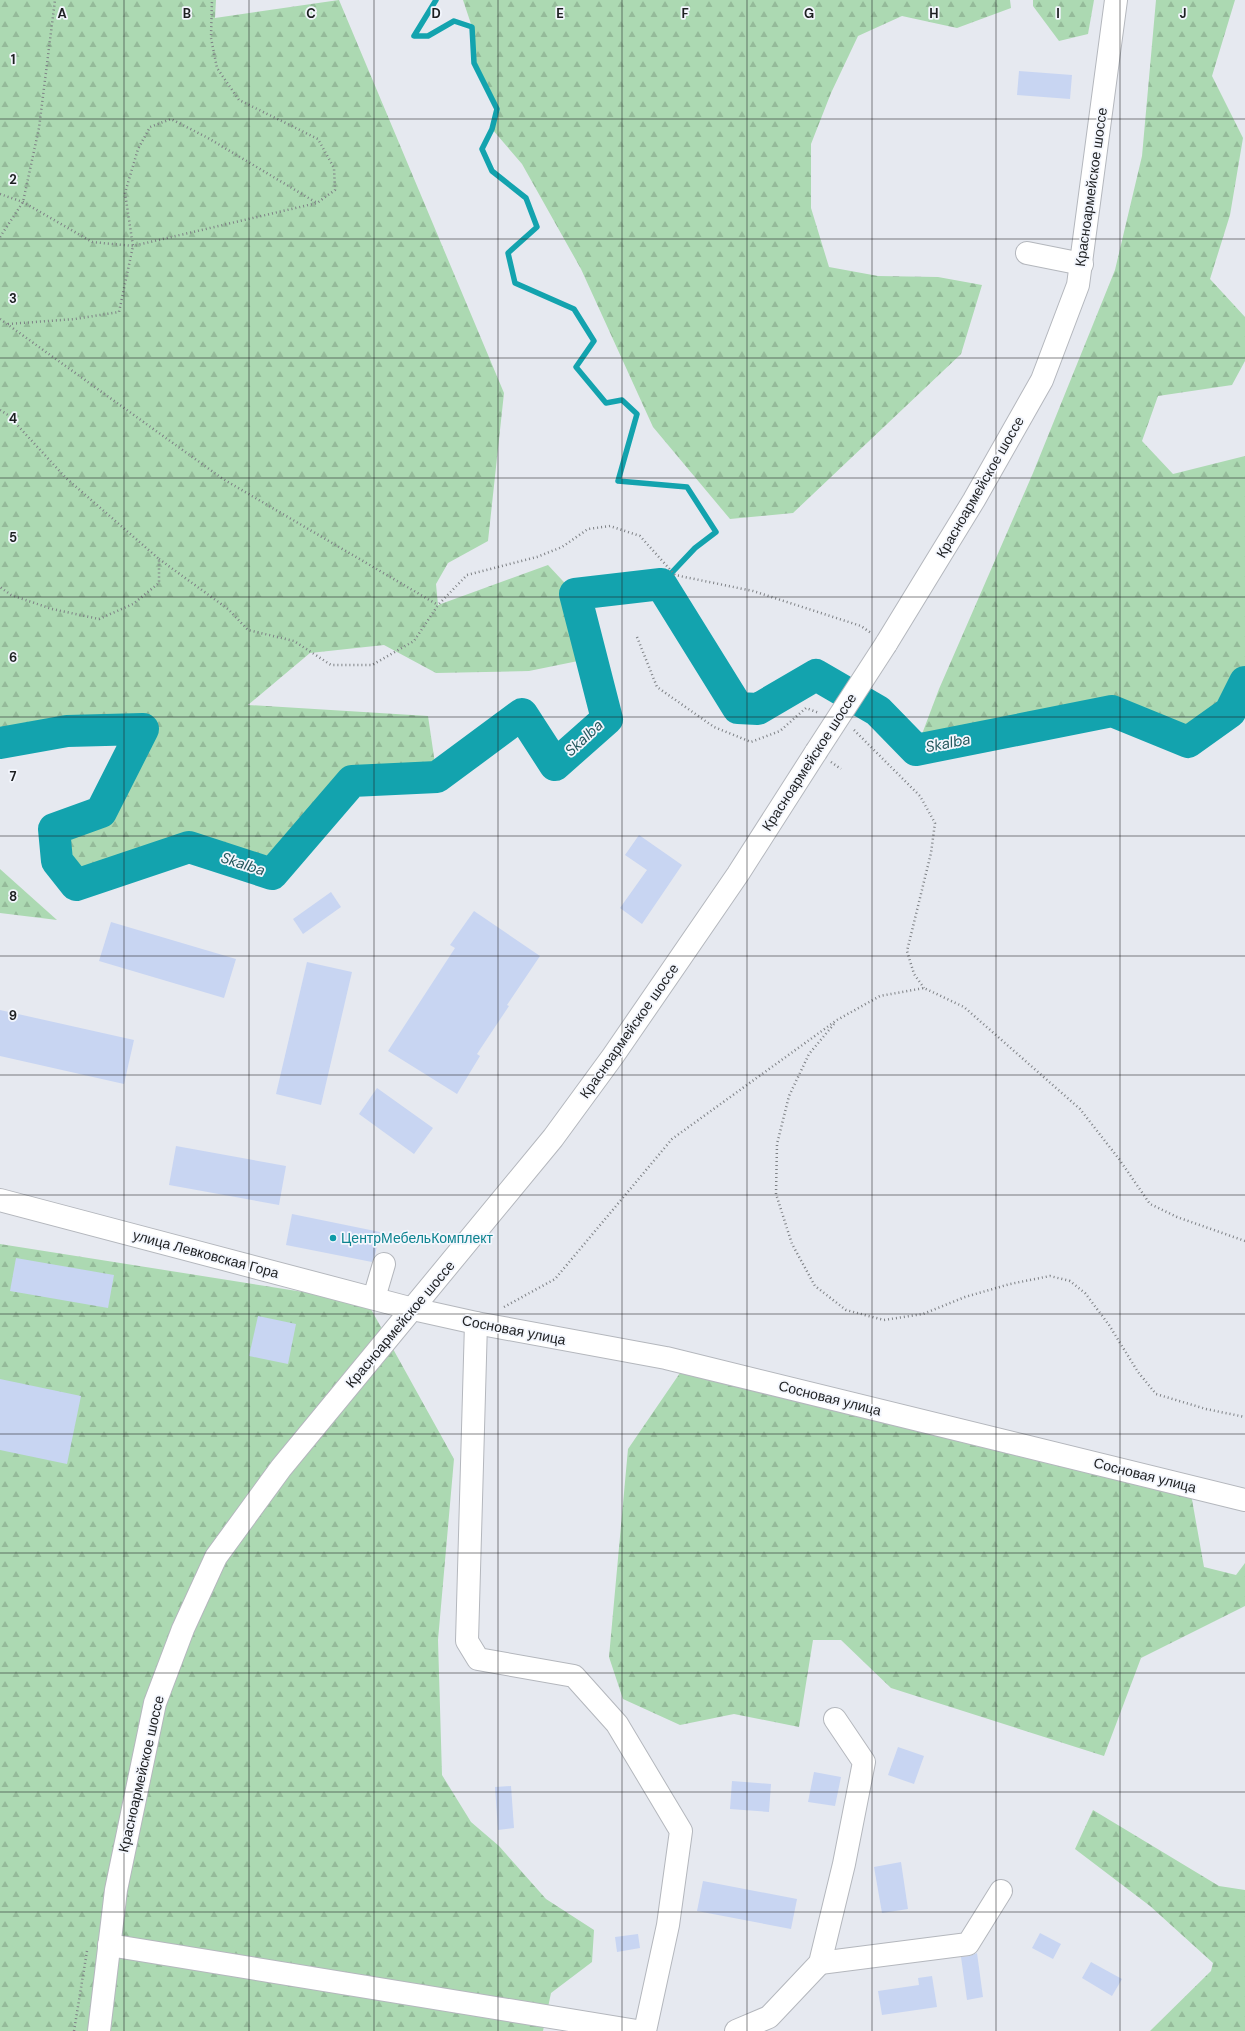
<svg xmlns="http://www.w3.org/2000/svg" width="1245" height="2031" viewBox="0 0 1245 2031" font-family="'DM Sans',sans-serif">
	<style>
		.forest { fill: url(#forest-firs) }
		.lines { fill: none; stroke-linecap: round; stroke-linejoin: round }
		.stream { stroke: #13a3ae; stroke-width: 5.5 }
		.river { stroke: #13a3ae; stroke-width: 32 }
		.building { fill: #c8d5f2 }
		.minor-casing { stroke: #b4b7bd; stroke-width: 24 }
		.major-casing { stroke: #b4b7bd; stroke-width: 24 }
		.path { stroke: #7e8185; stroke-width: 2.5; stroke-dasharray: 1 3; stroke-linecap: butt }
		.minor { stroke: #fff; stroke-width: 22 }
		.major { stroke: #fff; stroke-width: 22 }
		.major-bridge-casing { stroke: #b4b7bd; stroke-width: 24; stroke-linecap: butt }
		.major-bridge { stroke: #fff; stroke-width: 22 }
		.grid { fill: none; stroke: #1d1f21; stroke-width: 1; stroke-opacity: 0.55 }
		.culture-dot { fill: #0f9aa8; stroke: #f3f6fd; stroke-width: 1.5 }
		.labels { text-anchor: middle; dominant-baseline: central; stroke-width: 3.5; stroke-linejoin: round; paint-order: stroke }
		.street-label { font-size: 14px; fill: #1d1f21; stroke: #f3f6fd }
		.culture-label { font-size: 14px; fill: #0d838f; stroke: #f3f6fd; text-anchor: start }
		.water-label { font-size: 15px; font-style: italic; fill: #25595e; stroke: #f3f6fd }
		.grid-label { font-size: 13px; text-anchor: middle; font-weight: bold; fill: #1d1f21; stroke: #f3f6fd; stroke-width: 3.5; stroke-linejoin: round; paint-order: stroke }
	</style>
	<defs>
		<pattern id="forest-firs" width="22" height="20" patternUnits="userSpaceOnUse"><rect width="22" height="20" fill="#acd9b2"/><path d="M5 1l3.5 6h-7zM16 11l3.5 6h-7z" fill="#94ba99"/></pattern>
	</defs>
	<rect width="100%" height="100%" fill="#e6e9f0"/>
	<!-- forest -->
	<g class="forest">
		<polygon points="0,0 216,0 215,18 339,0 504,393 488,541 448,563 436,584 438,605 548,565 575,594 578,661 529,671 436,673 384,645 310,653 248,705 428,716 437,777 352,781 272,874 189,847 76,885 57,861 54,829 101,812 142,729 67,731 0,743"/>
		<polygon points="463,0 1010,0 1011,8 957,28 902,16 858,36 831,93 811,144 811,208 829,267 878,276 938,277 982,285 961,354 793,513 730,519 653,427 581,269 522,164 492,129 497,109 474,63 472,27"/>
		<polygon points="1033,0 1094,0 1088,34 1059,41 1033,6"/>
		<polygon points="1156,0 1235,0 1212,76 1243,138 1230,215 1210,279 1245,317 1245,361 1232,385 1158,396 1142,441 1173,474 1245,456 1245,682 1230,712 1188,742 1112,711 916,750 939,689 1033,473 1115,270 1142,156"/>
		<polygon points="0,869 57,920 0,913"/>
		<polygon points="0,1244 367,1302 454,1459 438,1640 442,1775 471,1822 499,1846 546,1899 594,1930 592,1962 551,1993 543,2031 0,2031"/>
		<polygon points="682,1370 1191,1494 1204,1567 1236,1575 1245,1563 1245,1606 1141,1658 1104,1756 891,1688 841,1640 813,1640 799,1727 734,1714 680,1725 623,1699 609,1657 628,1449"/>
		<polygon points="1093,1810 1219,1886 1245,1890 1245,2031 1150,2031 1211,1971 1213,1963 1150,1906 1075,1849"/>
	</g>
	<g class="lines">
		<!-- stream -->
		<polyline class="stream" points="436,0 414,36 428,36 454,21 472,27 474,63 497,109 492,129 482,149 492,171 526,198 537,227 508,253 515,283 574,309 594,341 576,367 606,403 622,400 637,414 618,481 687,487 716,532 695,548 661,584"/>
		<!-- river -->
		<polyline class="river" points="0,743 67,731 143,729 101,812 54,829 57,861 76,885 189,847 272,874 352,781 437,777 522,714 555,765 607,719 575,594 661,584 738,708 758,709 816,675 878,711 916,750 1112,711 1188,742 1230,712 1245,682"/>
	</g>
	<!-- building -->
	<g class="building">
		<polygon points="1019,71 1072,75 1070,99 1017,95"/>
		<polygon points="639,835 682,865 642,924 620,908 647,870 625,855"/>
		<polygon points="331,892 341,907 303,934 293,919"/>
		<polygon points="474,911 540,956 507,1005 509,1006 477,1054 480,1056 457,1094 388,1051 455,948 450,945"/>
		<polygon points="111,922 236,959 224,998 99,961"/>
		<polygon points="307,962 352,972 321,1105 276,1094"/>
		<polygon points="0,1010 134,1040 124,1084 0,1056"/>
		<polygon points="377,1088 433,1128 414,1154 359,1114"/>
		<polygon points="176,1146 286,1166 279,1205 169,1185"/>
		<polygon points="292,1214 380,1232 375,1255 372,1262 286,1245"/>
		<polygon points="16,1258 114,1275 108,1308 10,1291"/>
		<polygon points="258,1316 296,1324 288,1364 249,1356"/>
		<polygon points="0,1379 81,1396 67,1464 0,1450"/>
		<polygon points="898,1747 924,1756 914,1784 888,1775"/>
		<polygon points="814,1772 841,1777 835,1806 808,1802"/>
		<polygon points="732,1781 771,1784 769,1812 730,1809"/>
		<polygon points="511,1786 514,1828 498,1830 495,1787"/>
		<polygon points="901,1862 908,1909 882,1913 874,1867"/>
		<polygon points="703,1881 797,1899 791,1929 697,1911"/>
		<polygon points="1040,1933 1061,1944 1053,1959 1032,1948"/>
		<polygon points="638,1934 640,1948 617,1952 615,1937"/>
		<polygon points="977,1953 983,1997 967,2000 961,1957 970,1956"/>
		<polygon points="1091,1962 1122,1979 1112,1996 1082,1978"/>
		<polygon points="932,1976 937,2007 882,2015 878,1991 919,1985 918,1978"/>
	</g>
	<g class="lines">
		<defs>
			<g id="minor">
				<polyline points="1027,253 1082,264"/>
				<polyline points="0,1200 413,1309 476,1323 666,1358 1245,1500"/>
				<polyline points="374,1298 384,1264"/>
				<polyline points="476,1323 467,1641 478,1659 574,1676 617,1724 681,1831 668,1925 645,2031"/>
				<polyline points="109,1945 637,2031"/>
				<polyline points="820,1963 968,1944 1001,1891"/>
				<polyline points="736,2031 769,2017 820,1963 844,1864 864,1762 835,1719"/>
			</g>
			<g id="major">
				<polyline points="886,644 974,500 1042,380 1078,285 1116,0"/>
				<polyline points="99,2031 116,1890 155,1703 183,1629 216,1557 281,1468 553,1138 613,1056 738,874 816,752"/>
			</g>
		</defs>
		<!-- minor casing -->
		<use href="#minor" class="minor-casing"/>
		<!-- major casing -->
		<use href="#major" class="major-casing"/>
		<!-- path -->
		<g class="path">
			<polyline points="0,194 23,202 92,242 133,246 317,203 335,190 334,168 318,139 239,100 217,68 211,38 212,0"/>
			<polyline points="0,237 23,202 39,128 55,0"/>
			<polyline points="0,319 223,479 438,605"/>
			<polyline points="8,324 75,319 119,312 133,246 125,193 138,149 150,127 171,119 208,138 317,203"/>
			<polyline points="0,410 8,415 66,478 159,559 159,583 133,604 99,619 52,609 11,595 0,587"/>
			<polyline points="159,559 228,609 248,630 294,641 331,665 372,665 414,641 438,605 467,575 537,557 562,547 588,529 610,526 640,536 675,575 753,591 861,626 871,633"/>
			<polyline points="637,637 657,687 714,727 751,742 780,731 806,708 819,713"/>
			<polyline points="854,730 920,796 935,823 931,853 907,951 914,974 924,988"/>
			<polyline points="831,762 841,769"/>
			<polyline points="834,1024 809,1054 789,1096 777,1144 776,1194 792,1244 815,1286 846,1310 884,1320 923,1314 965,1297 1010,1284 1050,1276 1070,1281 1085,1293 1109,1325 1138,1372 1156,1394 1206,1409 1245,1417"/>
			<polyline points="504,1307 555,1279 672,1139 837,1020 880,996 924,988 964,1007 1080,1109 1119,1159 1150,1204 1177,1217 1245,1241"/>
			<polyline points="74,2031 87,1951"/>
		</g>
		<!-- minor -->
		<use href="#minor" class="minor"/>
		<!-- major -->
		<use href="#major" class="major"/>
		<defs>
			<polyline id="major-bridge" points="816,752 886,644"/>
		</defs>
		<!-- major-bridge casing -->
		<use href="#major-bridge" class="major-bridge-casing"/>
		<!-- major-bridge -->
		<use href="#major-bridge" class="major-bridge"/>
	</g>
	<!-- grid -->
	<path class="grid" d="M124,0v2031M249,0v2031M374,0v2031M498,0v2031M622,0v2031M747,0v2031M872,0v2031M996,0v2031M1120,0v2031M0,119h1245M0,239h1245M0,358h1245M0,478h1245M0,597h1245M0,717h1245M0,836h1245M0,956h1245M0,1075h1245M0,1195h1245M0,1314h1245M0,1434h1245M0,1553h1245M0,1673h1245M0,1792h1245M0,1912h1245"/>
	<!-- markers -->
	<circle class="culture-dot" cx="333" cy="1238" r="4"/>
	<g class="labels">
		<!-- street labels -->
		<g class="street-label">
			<text transform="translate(1091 187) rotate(-82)">Красноармейское шоссе</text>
			<text transform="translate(980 487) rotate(-60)">Красноармейское шоссе</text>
			<text transform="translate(809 762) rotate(-57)">Красноармейское шоссе</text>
			<text transform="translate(629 1031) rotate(-55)">Красноармейское шоссе</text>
			<text transform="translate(206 1254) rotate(15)">улица Левковская Гора</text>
			<text transform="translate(400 1324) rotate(-50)">Красноармейское шоссе</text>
			<text transform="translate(514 1330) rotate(11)">Сосновая улица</text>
			<text transform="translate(830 1398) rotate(14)">Сосновая улица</text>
			<text transform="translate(1145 1475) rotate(14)">Сосновая улица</text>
			<text transform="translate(141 1774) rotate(-77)">Красноармейское шоссе</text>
		</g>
		<!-- culture labels -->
		<g class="culture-label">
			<text x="341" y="1238">ЦентрМебельКомплект</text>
		</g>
		<!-- water labels -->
		<g class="water-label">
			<text transform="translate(584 738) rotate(-43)">Skalba</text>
			<text transform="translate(948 743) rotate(-11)">Skalba</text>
			<text transform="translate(243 864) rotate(18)">Skalba</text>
		</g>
	</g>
	<g class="grid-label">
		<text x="62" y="18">A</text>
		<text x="187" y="18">B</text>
		<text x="311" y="18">C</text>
		<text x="436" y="18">D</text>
		<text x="560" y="18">E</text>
		<text x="685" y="18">F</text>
		<text x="809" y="18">G</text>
		<text x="934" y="18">H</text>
		<text x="1058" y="18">I</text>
		<text x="1183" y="18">J</text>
		<text x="13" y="64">1</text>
		<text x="13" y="184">2</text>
		<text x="13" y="303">3</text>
		<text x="13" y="423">4</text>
		<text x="13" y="542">5</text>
		<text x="13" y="662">6</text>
		<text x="13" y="781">7</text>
		<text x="13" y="901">8</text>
		<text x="13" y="1020">9</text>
	</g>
</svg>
